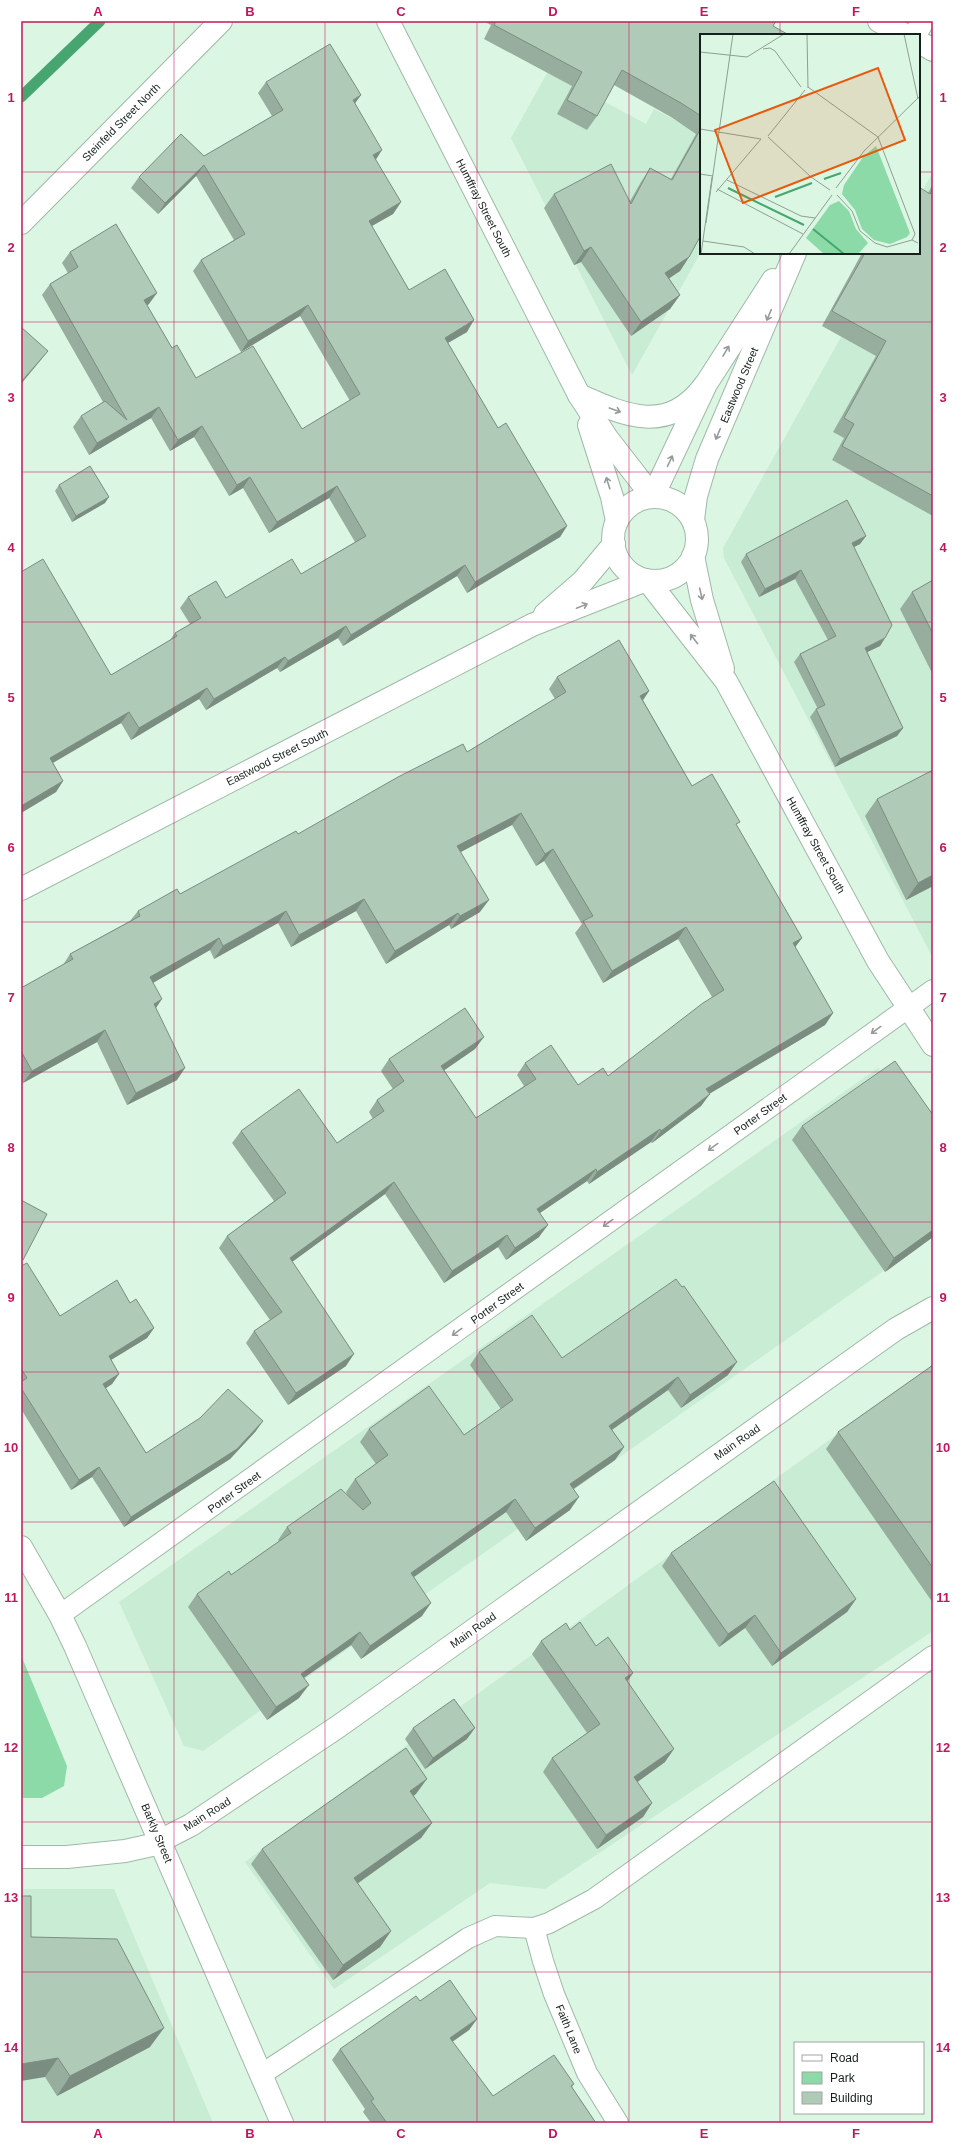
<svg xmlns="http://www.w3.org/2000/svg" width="954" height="2144" viewBox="0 0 954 2144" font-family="Helvetica,sans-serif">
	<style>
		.built { fill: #c9ecd4 }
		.green { fill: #8bdaa7 }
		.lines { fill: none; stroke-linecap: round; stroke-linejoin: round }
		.stream { stroke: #47a66f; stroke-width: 11 }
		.lane-casing { stroke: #a0b9a8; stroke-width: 22 }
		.street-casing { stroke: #a0b9a8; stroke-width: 24 }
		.secondary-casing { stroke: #a0b9a8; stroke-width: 24 }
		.lane { stroke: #fff; stroke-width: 20 }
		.street { stroke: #fff; stroke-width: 22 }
		.secondary { stroke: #fff; stroke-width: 22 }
		.wall { fill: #97ae9e }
		.shaded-wall { fill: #7b8d81 }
		.building { fill: #b0cab8; stroke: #7b8d81 }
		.oneway { stroke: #969b98 }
		.grid { fill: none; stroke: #c2185b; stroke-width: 1; stroke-opacity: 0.55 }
		.labels { text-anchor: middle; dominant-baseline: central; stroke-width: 3; stroke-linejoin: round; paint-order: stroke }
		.street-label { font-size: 11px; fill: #16201a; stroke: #fff }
		.inset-river { fill: none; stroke: #47a66f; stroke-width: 2 }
		.inset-road { fill: none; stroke: #8ca093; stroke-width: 1 }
		.view { fill: #e8590c; fill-opacity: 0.15; stroke: #e8590c; stroke-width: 2 }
		.inset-edge { fill: none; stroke: #16201a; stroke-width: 2 }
		.neatline { fill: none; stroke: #c2185b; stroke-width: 1.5 }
		.grid-label { font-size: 13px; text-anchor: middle; font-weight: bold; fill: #c2185b }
	</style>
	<rect width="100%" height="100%" fill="#dbf6e3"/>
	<!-- built -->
	<g class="built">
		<polygon points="576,21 594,96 646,124 654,109 701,134 701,252 632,375 511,138"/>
		<polygon points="933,172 933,958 724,558 723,548 888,253 919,253 919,197"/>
		<polygon points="878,1068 933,1149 933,1236 203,1751 184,1746 119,1602"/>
		<polygon points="933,1365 933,1631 545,1889 490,1883 334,1989 245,1862"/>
		<polygon points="21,1889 114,1889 213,2123 21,2123"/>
	</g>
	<!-- green -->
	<polygon class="green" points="21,1655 67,1766 64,1786 42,1798 21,1798"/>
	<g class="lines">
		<!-- stream -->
		<polyline class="stream" points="21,97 100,21"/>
		<defs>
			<g id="lane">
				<polyline points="60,1615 933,990"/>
				<polyline points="534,1928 543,1961 554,1994 587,2073 618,2123"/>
				<polyline points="262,2074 468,1938 495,1926 534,1928 549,1923 594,1899 933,1656"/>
			</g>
			<g id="street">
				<polyline points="388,21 579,395 607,438 652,496"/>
				<polyline points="879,21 905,35"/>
				<polyline points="21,223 221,21"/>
				<path d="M579,395c47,21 89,40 126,-10"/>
				<polyline points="589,425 612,497 617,521"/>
				<polyline points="545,614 583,581 614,544"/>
				<polyline points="21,889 532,625 646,580"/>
			</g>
			<g id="secondary">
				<polyline points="915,35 923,21"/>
				<polyline points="919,42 933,50"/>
				<polyline points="653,496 706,384 773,280"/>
				<circle cx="655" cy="539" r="42"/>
				<polyline points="693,520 696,496 707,459 795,253"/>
				<polyline points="693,556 702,600 723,669"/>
				<polyline points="648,581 726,681 878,961 933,1045"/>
				<polyline points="21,1547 60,1615 75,1646 282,2123"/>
				<polyline points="21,1857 67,1857 125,1851 152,1845 191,1825 339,1726 896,1329 933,1308"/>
			</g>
		</defs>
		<!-- lane casing -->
		<use href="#lane" class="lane-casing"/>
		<!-- street casing -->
		<use href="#street" class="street-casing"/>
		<!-- secondary casing -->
		<use href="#secondary" class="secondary-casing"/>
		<!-- lane -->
		<use href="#lane" class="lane"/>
		<!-- street -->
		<use href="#street" class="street"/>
		<!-- secondary -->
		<use href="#secondary" class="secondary"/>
	</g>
	<!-- wall -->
	<g class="wall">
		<polygon points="483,21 776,21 701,35 701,235 689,257 680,271 669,278 680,295 670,309 631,336 581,262 574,265 544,208 554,194 630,201 641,182 650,168 671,179 696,134 671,117 614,85 597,116 587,130 557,114 572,86 484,39 491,25"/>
		<polygon points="266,82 361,95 355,103 375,160 401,202 393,214 372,226 409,290 467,332 448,343 498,428 567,526 560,537 467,593 457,576 343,646 338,638 280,672 277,668 206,710 199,699 131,740 121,723 53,763 63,781 56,792 21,813 21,572 111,675 170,640 175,633 190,624 180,608 188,597 226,598 301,574 355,542 329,498 269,533 243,488 229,496 194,437 170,451 151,418 89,455 73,427 81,416 103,402 42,295 50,284 68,273 62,263 70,252 149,304 147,305 172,348 196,378 302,429 350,401 300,316 241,352 193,271 201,260 234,240 196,176 158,214 131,188 139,177 204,156 272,116 258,93"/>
		<polygon points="933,184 933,516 832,460 844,438 833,432 876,356 822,326 862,253 919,253 928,193"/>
		<polygon points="59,485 105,503 72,522 55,491"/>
		<polygon points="866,536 860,544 854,547 885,638 880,646 867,652 903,728 897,736 835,767 810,717 816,709 818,709 794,662 800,654 828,640 795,579 759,597 741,562 746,554"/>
		<polygon points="933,580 933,675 900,609 912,592"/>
		<polygon points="557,677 649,691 643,700 692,786 737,826 802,938 795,947 833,1013 825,1025 709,1094 701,1106 652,1143 651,1142 589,1184 587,1181 540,1213 539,1237 506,1260 498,1247 444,1283 385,1194 292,1262 346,1366 288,1405 246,1343 254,1331 270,1320 219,1248 227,1236 274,1201 232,1143 241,1131 337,1143 373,1119 369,1112 377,1100 393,1089 381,1071 389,1059 475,1049 444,1070 476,1118 524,1086 517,1075 525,1063 578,1085 608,1076 712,997 678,939 603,983 575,933 582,924 544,861 536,866 512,825 461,852 480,912 451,929 449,925 386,964 356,911 291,947 278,923 214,959 210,950 153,983 156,1008 177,1080 127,1105 97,1042 23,1083 21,1079 21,988 63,965 70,954 130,921 138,911 180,894 298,834 467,752 555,699 549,689"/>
		<polygon points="877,799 933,886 906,900 865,816"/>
		<polygon points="802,1126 933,1237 885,1272 792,1140"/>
		<polygon points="21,1266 60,1316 130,1303 154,1328 147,1338 111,1360 119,1374 112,1384 105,1389 146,1453 256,1431 230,1459 124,1527 92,1477 71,1490 21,1409"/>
		<polygon points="479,1352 562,1358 728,1375 681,1408 668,1390 612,1430 624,1447 615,1460 574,1489 570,1510 526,1541 506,1512 414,1577 422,1616 361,1659 351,1645 304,1678 299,1698 267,1720 188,1607 197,1594 231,1575 279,1541 278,1540 287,1527 348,1496 346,1492 355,1479 376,1464 360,1442 369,1429 464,1435 501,1409 470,1365"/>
		<polygon points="933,1365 933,1603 826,1449 838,1432"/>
		<polygon points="671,1553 856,1599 847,1612 772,1666 745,1628 719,1647 662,1566"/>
		<polygon points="570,1630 596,1646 633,1673 627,1681 665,1762 637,1782 652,1803 643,1817 597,1849 543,1772 552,1758 587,1733 532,1654 541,1641"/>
		<polygon points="413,1728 467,1739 425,1769 405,1739"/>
		<polygon points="416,1794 413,1796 432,1823 421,1838 357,1883 391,1931 380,1947 333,1980 251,1864 262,1849"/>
		<polygon points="31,1937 150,2047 57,2096 45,2077"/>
		<polygon points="420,2001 477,2019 469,2030 452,2042 493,2096 574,2084 572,2087 596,2123 371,2123 363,2112 365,2109 332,2060 340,2049"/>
	</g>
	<!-- shaded-wall -->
	<g class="shaded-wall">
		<polygon points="361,95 353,106 353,100"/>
		<polygon points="382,150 375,161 373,155"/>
		<polygon points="204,165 196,176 158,214 165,203"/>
		<polygon points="401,202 393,214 361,232 369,221"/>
		<polygon points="591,247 581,262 574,265 584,251"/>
		<polygon points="689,257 680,271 655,288 665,273"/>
		<polygon points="157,293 149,304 137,311 144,300"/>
		<polygon points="680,295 670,309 631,336 641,322"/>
		<polygon points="308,305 300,316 241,352 248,341"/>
		<polygon points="474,320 467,332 437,349 445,338"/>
		<polygon points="48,351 40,361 21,384 21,382"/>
		<polygon points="159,407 151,418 89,455 97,443"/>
		<polygon points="202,426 194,437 170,451 178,440"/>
		<polygon points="250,477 243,488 229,496 237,485"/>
		<polygon points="337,486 329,498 269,533 277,522"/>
		<polygon points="109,497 105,503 72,522 76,516"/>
		<polygon points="567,526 560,537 467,593 475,582"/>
		<polygon points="866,536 860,544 846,551 852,543"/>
		<polygon points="465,565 457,576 343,646 351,635"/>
		<polygon points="801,570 795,579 759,597 765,589"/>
		<polygon points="346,626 338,638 280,672 288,661"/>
		<polygon points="885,638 880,646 859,656 865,648"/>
		<polygon points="285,657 277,668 206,710 214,699"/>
		<polygon points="207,688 199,699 131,740 139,728"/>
		<polygon points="649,691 641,703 640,696"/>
		<polygon points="129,712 121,723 42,769 50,758"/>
		<polygon points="903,728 897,736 835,767 840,759"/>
		<polygon points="63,781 56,792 21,813 21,806"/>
		<polygon points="521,813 512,825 449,858 457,846"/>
		<polygon points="553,849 544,861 536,866 545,854"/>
		<polygon points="933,875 933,886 906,900 918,883"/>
		<polygon points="364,899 356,911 291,947 299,935"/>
		<polygon points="489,900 480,912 451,929 460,916"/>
		<polygon points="286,911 278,923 214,959 223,946"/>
		<polygon points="458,913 449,925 386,964 395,951"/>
		<polygon points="686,927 678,939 603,983 612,971"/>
		<polygon points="219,938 210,950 142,989 150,977"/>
		<polygon points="802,938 793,950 793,943"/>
		<polygon points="162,999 154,1011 154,1004"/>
		<polygon points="833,1013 825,1025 697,1101 706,1089"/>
		<polygon points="105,1030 97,1042 23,1083 32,1071"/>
		<polygon points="484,1037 475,1049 433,1078 441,1066"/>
		<polygon points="185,1068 177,1080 127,1105 136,1093"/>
		<polygon points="710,1094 701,1106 652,1143 661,1131"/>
		<polygon points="660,1129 651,1142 589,1184 597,1172"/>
		<polygon points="596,1169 587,1181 528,1221 537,1209"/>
		<polygon points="394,1182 385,1194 281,1270 290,1258"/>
		<polygon points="548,1225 539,1237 506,1260 515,1248"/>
		<polygon points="933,1230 933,1237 885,1272 894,1258"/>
		<polygon points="507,1235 498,1247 444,1283 452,1271"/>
		<polygon points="154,1328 147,1338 101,1366 109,1356"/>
		<polygon points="354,1354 346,1366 288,1405 296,1393"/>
		<polygon points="737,1362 728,1375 681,1408 690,1395"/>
		<polygon points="119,1374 112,1384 95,1395 103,1384"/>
		<polygon points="678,1377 668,1390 600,1438 609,1426"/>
		<polygon points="263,1421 256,1431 230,1459 124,1527 131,1517"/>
		<polygon points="624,1447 615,1460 561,1497 570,1484"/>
		<polygon points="99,1467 92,1477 71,1490 79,1480"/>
		<polygon points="579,1497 570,1510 526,1541 535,1528"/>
		<polygon points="515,1499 506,1512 401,1586 411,1573"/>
		<polygon points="856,1599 847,1612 772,1666 781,1653"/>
		<polygon points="431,1603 422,1616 361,1659 370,1646"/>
		<polygon points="755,1615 745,1628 719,1647 728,1634"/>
		<polygon points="360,1632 351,1645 292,1686 301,1674"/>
		<polygon points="633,1673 624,1686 625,1678"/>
		<polygon points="309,1685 299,1698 267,1720 276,1707"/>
		<polygon points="475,1728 467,1739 425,1769 433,1758"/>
		<polygon points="674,1749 665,1762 625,1791 634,1777"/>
		<polygon points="427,1779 416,1794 399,1806 410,1791"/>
		<polygon points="652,1803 643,1817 597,1849 606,1835"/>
		<polygon points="432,1823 421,1838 343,1894 354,1878"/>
		<polygon points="391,1931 380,1947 333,1980 343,1965"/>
		<polygon points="477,2019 469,2030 442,2049 450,2038"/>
		<polygon points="164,2028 150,2047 57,2096 70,2076"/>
		<polygon points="58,2058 45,2077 21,2081 21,2064"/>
	</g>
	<!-- building -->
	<g class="building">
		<polygon points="496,21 776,21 773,26 789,35 701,35 701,116 681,103 622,70 597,116 567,100 582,72 494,25"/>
		<polygon points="330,44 361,95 353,100 382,150 373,155 401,202 369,221 409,290 445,269 474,320 445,338 498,428 506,423 567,526 475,582 465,565 351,635 346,626 288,661 285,657 214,699 207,688 139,728 129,712 50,758 63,781 21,806 21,572 43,559 111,675 177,636 175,633 201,618 188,597 216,581 226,598 292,559 301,574 366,536 337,486 277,522 250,477 237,485 202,426 178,440 159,407 97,443 81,416 105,401 127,420 50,284 78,267 70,252 116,224 157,293 144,300 172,348 177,345 196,378 253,346 302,429 360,394 308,305 248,341 201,260 245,234 204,165 165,203 139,177 181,134 204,156 283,110 266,82"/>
		<polygon points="701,128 701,235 689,257 665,273 680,295 641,322 591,247 584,251 554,194 611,164 631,204 650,168 672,180"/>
		<polygon points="919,187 930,194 933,189 933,496 842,446 854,424 844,418 886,341 832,311 865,253 919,253"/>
		<polygon points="21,327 48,351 21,382"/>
		<polygon points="90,466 109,497 76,516 59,485"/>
		<polygon points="847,500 866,536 852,543 892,625 885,638 865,648 903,728 840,759 816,709 825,705 800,654 836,636 801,570 765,589 746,554"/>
		<polygon points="933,580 933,634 912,592"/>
		<polygon points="619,640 649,691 640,696 692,786 712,774 740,822 736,824 802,938 793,943 833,1013 706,1089 710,1094 661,1131 660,1129 597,1172 596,1169 537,1209 548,1225 515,1248 507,1235 452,1271 394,1182 290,1258 354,1354 296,1393 254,1331 282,1312 227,1236 286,1193 241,1131 299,1089 337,1143 384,1111 377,1100 404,1081 389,1059 465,1008 484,1037 441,1066 476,1118 536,1079 525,1063 551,1045 578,1085 603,1068 608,1076 703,1003 724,990 686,927 612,971 583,921 593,916 553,849 545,854 521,813 457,846 489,900 460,916 458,913 395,951 364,899 299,935 286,911 223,946 219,938 150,977 162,999 154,1004 185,1068 136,1093 105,1030 32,1071 21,1051 21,988 73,959 70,954 140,916 138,911 177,889 180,894 296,831 298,834 398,777 463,744 467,752 566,692 557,677"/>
		<polygon points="933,770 933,875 918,883 877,799"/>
		<polygon points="895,1061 933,1115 933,1230 894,1258 802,1126"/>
		<polygon points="21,1200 47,1214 23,1260 21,1258"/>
		<polygon points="27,1263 60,1316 117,1280 130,1303 136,1299 154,1328 109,1356 119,1374 103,1384 146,1453 200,1418 228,1389 263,1421 237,1449 131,1517 99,1467 79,1480 21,1388 21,1382 27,1378 21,1369 21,1266"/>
		<polygon points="676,1279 682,1287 684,1286 737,1362 690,1395 678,1377 609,1426 624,1447 570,1484 579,1497 535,1528 515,1499 411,1573 431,1603 370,1646 360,1632 301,1674 309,1685 276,1707 197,1594 229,1571 231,1575 291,1533 287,1527 341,1489 363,1510 371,1503 355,1479 388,1455 369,1429 429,1386 464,1435 513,1400 479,1352 532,1315 562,1358"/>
		<polygon points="933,1365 933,1568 838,1432"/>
		<polygon points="774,1481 856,1599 781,1653 755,1615 728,1634 671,1553"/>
		<polygon points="580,1622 596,1646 608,1637 633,1673 625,1678 674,1749 634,1777 652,1803 606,1835 552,1758 600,1724 541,1641 566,1623 570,1630"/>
		<polygon points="454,1699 475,1728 433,1758 413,1728"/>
		<polygon points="406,1748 427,1779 410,1791 432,1823 354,1878 391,1931 343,1965 262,1849"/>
		<polygon points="21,1896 31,1896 31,1937 117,1939 164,2028 70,2076 58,2058 21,2064"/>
		<polygon points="450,1980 477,2019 450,2038 493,2096 554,2055 574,2084 571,2086 596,2123 387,2123 371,2101 374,2099 340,2049 416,1996 420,2001"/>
	</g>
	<!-- one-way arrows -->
	<defs><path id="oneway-shaft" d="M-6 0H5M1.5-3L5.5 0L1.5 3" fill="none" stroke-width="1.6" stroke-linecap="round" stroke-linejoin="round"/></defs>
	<g class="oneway">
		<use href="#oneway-shaft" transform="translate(769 315) rotate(113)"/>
		<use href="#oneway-shaft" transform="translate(726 351) rotate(-60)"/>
		<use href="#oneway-shaft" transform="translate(615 410) rotate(20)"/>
		<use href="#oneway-shaft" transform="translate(718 434) rotate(113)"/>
		<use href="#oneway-shaft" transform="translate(670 461) rotate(-65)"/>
		<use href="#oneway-shaft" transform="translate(608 483) rotate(-108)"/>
		<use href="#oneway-shaft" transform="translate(701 594) rotate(77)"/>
		<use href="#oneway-shaft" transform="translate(582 606) rotate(-22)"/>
		<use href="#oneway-shaft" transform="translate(694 639) rotate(-128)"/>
		<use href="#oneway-shaft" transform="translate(876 1030) rotate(144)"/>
		<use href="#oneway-shaft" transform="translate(713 1147) rotate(144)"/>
		<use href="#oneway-shaft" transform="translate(608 1223) rotate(144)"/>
		<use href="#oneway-shaft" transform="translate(457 1332) rotate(144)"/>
	</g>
	<!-- grid -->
	<path class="grid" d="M174,21v2102M325,21v2102M477,21v2102M629,21v2102M780,21v14M21,172h680M919,172h14M780,253v1870M21,322h912M21,472h912M21,622h912M21,772h912M21,922h912M21,1072h912M21,1222h912M21,1372h912M21,1522h912M21,1672h912M21,1822h912M21,1972h912"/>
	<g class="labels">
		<!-- street labels -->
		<g class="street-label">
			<text transform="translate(121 122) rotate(-45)">Steinfeld Street North</text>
			<text transform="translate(484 208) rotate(63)">Humffray Street South</text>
			<text transform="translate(739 385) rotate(-67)">Eastwood Street</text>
			<text transform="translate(277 757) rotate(-27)">Eastwood Street South</text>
			<text transform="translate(816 845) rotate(61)">Humffray Street South</text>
			<text transform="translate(760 1114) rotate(-36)">Porter Street</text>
			<text transform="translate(497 1303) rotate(-36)">Porter Street</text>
			<text transform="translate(737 1442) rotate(-35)">Main Road</text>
			<text transform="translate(234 1492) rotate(-36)">Porter Street</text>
			<text transform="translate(473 1630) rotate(-35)">Main Road</text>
			<text transform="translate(207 1814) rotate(-32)">Main Road</text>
			<text transform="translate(157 1833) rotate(67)">Barkly Street</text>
			<text transform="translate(569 2029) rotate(68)">Faith Lane</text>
		</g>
	</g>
	<!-- overview -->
	<g transform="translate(700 34)">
		<rect width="220" height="220" fill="#dbf6e3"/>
		<path d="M176,112l34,87 -3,4 -17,7 -16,-4 -12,-11 -7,-19 -13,-16 2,-9 19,-28zM139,167l10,10 7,18 12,14 -10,11h-34l-18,-16 24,-33z" fill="#8bdaa7"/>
		<path class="inset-river" d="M124,145l17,-6M28,154l76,37M75,163l37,-14M113,195l31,25"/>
		<path class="inset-road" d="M107,0l1,54M204,0l14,65M63,15l7,-1 5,3 26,36M0,18l47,5 37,-23M108,53l70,50M0,95l61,10M68,102l37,-46M68,103l43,40 19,13M178,103l37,97M0,140l13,2M27,146l74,36 14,2M136,154l28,-37 56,-55M17,155l86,45M16,158l45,-53M137,161l15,16 8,20 15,12 12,4 25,-7M6,189l27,-189M215,200l-3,6 6,3M3,207l41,6 11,7M1,220l11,-77M89,220l43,-59"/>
		<path class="view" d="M178,34l27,72 -162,63 -28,-73z"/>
		<rect width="220" height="220" class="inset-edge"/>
	</g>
	<!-- border -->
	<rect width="954" height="2144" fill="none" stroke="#ffffff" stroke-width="44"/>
	<!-- legend -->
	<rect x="794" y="2042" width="130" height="72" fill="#ffffff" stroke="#a2a6a3"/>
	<rect x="802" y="2055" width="20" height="6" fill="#ffffff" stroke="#a2a6a3"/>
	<text x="830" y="2062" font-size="12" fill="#16201a">Road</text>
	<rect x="802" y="2072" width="20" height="12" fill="#8bdaa7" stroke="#a2a6a3"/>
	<text x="830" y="2082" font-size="12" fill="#16201a">Park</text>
	<rect x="802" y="2092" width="20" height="12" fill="#b0cab8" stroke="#a2a6a3"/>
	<text x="830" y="2102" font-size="12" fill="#16201a">Building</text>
	<rect x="22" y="22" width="910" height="2100" class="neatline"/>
	<g class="grid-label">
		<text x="98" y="16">A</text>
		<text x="250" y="16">B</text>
		<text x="401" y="16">C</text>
		<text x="553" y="16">D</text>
		<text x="704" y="16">E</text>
		<text x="856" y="16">F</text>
		<text x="11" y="102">1</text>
		<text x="943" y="102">1</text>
		<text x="11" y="252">2</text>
		<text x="943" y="252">2</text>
		<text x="11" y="402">3</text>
		<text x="943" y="402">3</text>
		<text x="11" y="552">4</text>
		<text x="943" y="552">4</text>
		<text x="11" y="702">5</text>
		<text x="943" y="702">5</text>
		<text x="11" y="852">6</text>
		<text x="943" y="852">6</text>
		<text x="11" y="1002">7</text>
		<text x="943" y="1002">7</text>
		<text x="11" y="1152">8</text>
		<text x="943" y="1152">8</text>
		<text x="11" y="1302">9</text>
		<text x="943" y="1302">9</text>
		<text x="11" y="1452">10</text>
		<text x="943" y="1452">10</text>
		<text x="11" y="1602">11</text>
		<text x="943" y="1602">11</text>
		<text x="11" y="1752">12</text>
		<text x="943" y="1752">12</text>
		<text x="11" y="1902">13</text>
		<text x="943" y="1902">13</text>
		<text x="11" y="2052">14</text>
		<text x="943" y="2052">14</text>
		<text x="98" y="2138">A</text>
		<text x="250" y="2138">B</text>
		<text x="401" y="2138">C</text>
		<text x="553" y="2138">D</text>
		<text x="704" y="2138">E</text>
		<text x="856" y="2138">F</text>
	</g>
</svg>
